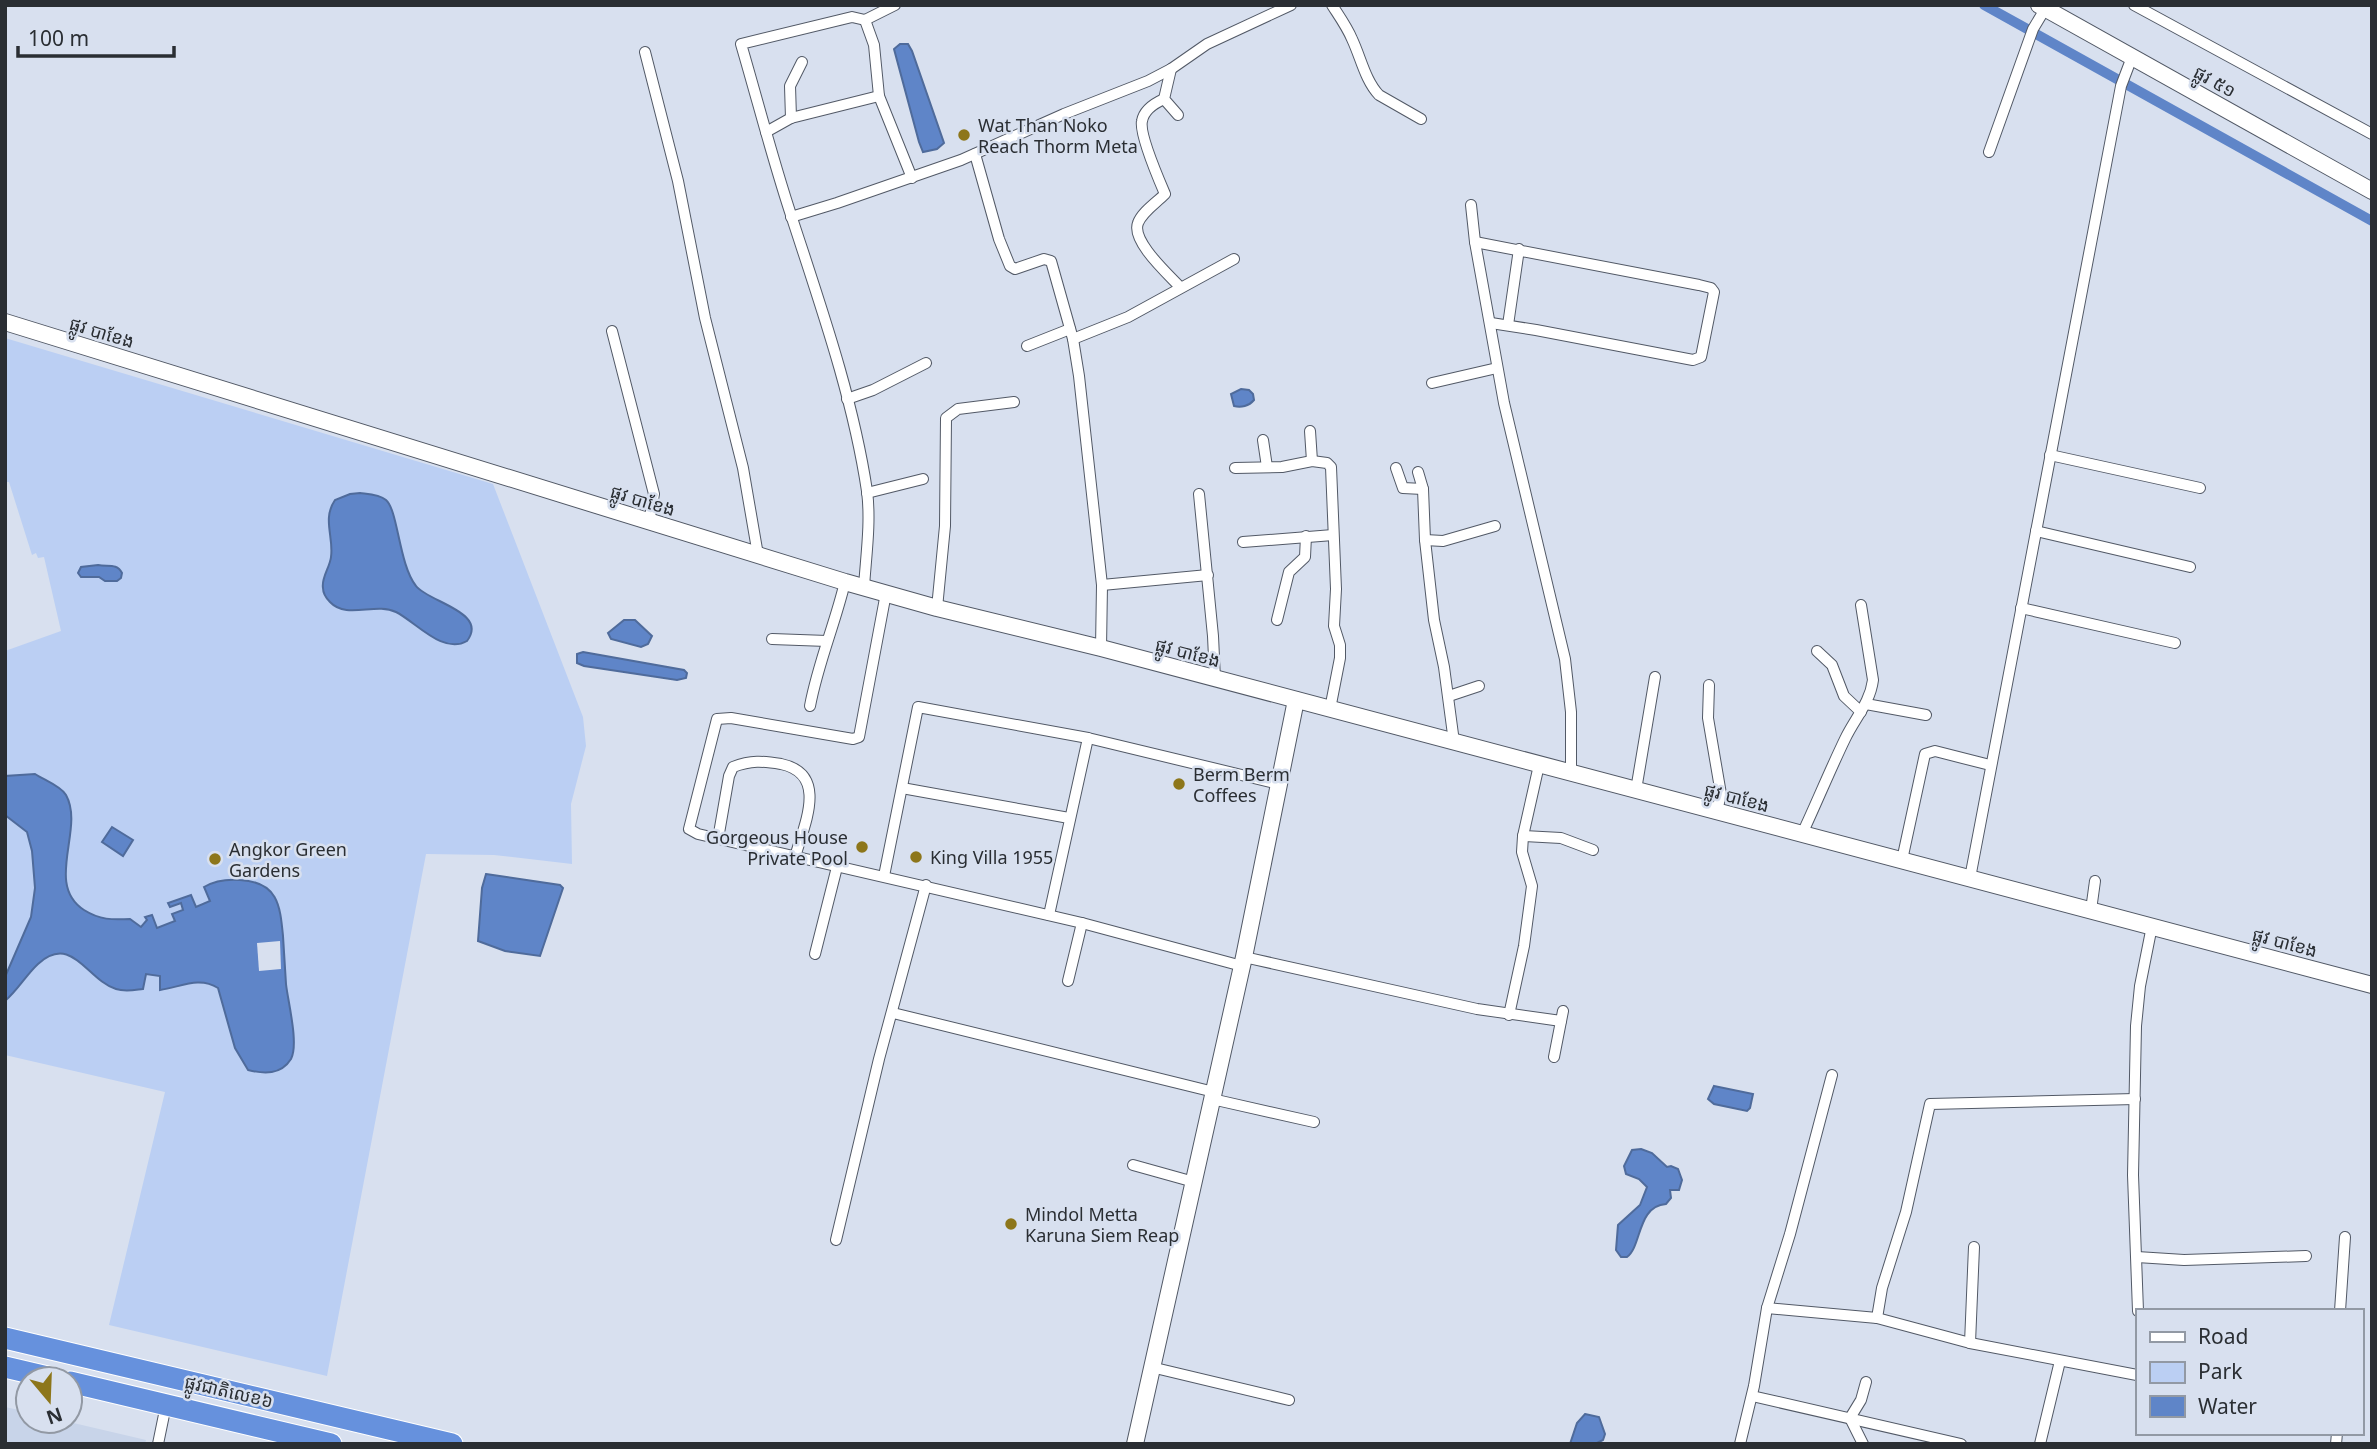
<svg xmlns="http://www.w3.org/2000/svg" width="2377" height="1449" viewBox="0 0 2377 1449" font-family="'Noto Sans','Noto Sans Khmer',sans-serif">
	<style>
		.built { fill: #c8d4e9 }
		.green { fill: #bbcff3 }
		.water { fill: #5f85c8; stroke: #4f6b9b; stroke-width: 2 }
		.pier { fill: #d8e0ef }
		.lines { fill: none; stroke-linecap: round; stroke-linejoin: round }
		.canal { stroke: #5f85c8; stroke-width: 10 }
		.street-casing { stroke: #525966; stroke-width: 12 }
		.secondary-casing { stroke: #525966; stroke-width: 18 }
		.highway-casing { stroke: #fff; stroke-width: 23 }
		.street { stroke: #fff; stroke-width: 10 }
		.secondary { stroke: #fff; stroke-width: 16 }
		.highway { stroke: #6691dd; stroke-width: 21 }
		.poi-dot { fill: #8d761a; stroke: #d8e0ef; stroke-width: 2.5 }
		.labels { text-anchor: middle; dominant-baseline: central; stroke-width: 5; stroke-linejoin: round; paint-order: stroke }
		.street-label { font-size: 18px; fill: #2a2e33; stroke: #d8e0ef }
		.poi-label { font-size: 18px; fill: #2a2e33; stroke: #d8e0ef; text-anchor: start }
	</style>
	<rect width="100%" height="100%" fill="#d8e0ef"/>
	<!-- built -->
	<polygon class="built" points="5,1407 28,1412 28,1421 65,1421 146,1440 145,1444 5,1444"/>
	<!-- green -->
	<polygon class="green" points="5,338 493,484 583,717 586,746 571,804 572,864 494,855 426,854 327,1376 109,1325 165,1092 5,1055 5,651 61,631 44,557 38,558 36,553 32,555 9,482 5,482"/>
	<!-- water -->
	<g class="water">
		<polygon points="900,44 908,44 912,51 944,143 937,149 923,152 919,142 894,49"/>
		<path d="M1241,389l8,1 4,4 1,6c-5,6 -13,8 -20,6l-3,-12z"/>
		<path d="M360,493c8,1 19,1 26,7 12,10 13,65 30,86 12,16 73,26 51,55 -24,14 -51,-19 -71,-29 -21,-10 -49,8 -66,-10 -4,-4 -7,-9 -7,-14 -2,-10 7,-21 8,-31 3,-20 -9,-38 4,-57l15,-6z"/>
		<path d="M98,565c10,2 19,-2 24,8l-1,5 -4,3h-12l-6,-4h-18l-3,-4 3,-6z"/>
		<polygon points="624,620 635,620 652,636 648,644 641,647 611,639 608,633"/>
		<polygon points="583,652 684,670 687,673 686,678 677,680 584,666 577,663 577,654"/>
		<path d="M35,774c9,6 26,12 31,21 19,34 -22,89 18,115 16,10 28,10 46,9l11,8 6,-7 -2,-3 7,-2 5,13 18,-7 -3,-7 11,-4 -2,-7 -11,4 -2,-4 23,-8 5,12 14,-6 -6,-14c12,-7 23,-8 36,-7 38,2 40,25 43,56 1,16 2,32 3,48 2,18 13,60 5,75 -10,16 -27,15 -43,11l-13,-22 -17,-60c-19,-12 -37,-1 -58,2v-14l-14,-2 -3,15c-9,1 -18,3 -27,0 -29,-9 -44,-56 -78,-25 -12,11 -20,26 -33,37v-24l26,-60 4,-29 -3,-37 -5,-19 -22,-17v-39z"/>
		<polygon points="112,827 133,840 123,856 102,842"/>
		<polygon points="486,874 560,885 563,888 540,956 505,951 478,941 482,888"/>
		<polygon points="1714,1086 1753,1094 1750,1108 1747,1111 1714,1104 1708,1099"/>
		<path d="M1641,1149l11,4 15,14 4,-1 7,3 4,11 -3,10h-9l1,8 -5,6c-29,2 -24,42 -39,53h-6l-5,-7 2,-25 22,-20 7,-18 -8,-8 -13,-5 -2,-8 8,-16z"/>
		<polygon points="1585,1414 1599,1417 1605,1434 1603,1440 1595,1444 1570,1444 1577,1423"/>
	</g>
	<!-- pier -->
	<polygon class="pier" points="280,941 281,969 259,971 257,943"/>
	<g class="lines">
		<!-- canal -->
		<polyline class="canal" points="1984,5 2372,221"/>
		<defs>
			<g id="street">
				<path d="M1332,5c7,11 15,22 20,34 9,19 13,41 27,56l42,24"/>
				<polyline points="2134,5 2372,134"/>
				<polyline points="865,20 874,45 879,96 912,178"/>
				<polyline points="645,52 678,181 705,318 743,468 758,555"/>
				<polyline points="1171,69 1164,99 1178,115"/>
				<path d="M1164,99c-9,4 -20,11 -22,22 -3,13 17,59 23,73 -9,9 -23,18 -27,29 -7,18 30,51 42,64"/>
				<polyline points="791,118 790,86 802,62"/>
				<polyline points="766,132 791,118 879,96"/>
				<polyline points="1989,152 2033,29 2045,9"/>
				<polyline points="975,154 999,239 1010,266 1015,269 1044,259 1051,261 1073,339 1079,376 1102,585 1101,648"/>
				<polyline points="1471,205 1475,242 1504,403 1565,659 1571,712 1571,773"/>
				<polyline points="791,217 837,203 961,160 1064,114 1148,81 1171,69 1207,44 1291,5"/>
				<polyline points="1475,242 1699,285 1711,288 1714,292 1701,357 1693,360 1536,330 1491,323"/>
				<polyline points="1508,325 1519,249"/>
				<polyline points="612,331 654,494 649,522"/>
				<polyline points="1073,339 1128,317 1234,259"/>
				<polyline points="1027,346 1070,329"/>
				<polyline points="1432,383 1497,368"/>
				<polyline points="847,399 873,390 926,363"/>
				<polyline points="1310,431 1312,461"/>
				<polyline points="1263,440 1267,467"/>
				<polyline points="2050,455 2200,488"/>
				<polyline points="1235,468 1282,467 1312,461 1327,463 1331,467 1336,589 1334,626 1340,645 1340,658 1330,709"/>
				<polyline points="1396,468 1403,488 1423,489"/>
				<polyline points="1418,472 1423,489 1425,540 1434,620 1444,667 1454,742"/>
				<polyline points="867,493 923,479"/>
				<polyline points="1199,494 1213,636 1215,679"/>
				<polyline points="2036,531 2190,567"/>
				<polyline points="1425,540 1443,541 1495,526"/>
				<polyline points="1243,542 1333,535"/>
				<polyline points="1102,585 1208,575"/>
				<path d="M864,587c2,-31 7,-65 3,-96 -14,-93 -46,-184 -75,-273 -19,-57 -34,-116 -51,-174l111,-27 13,3 30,-15"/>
				<polyline points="886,593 859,737 853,739 731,718 717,719 689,829 698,834 1082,923 1242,966"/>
				<polyline points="937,608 945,526 946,418 958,409 1014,402"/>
				<polyline points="2021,608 2175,643"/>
				<polyline points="1277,620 1289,572 1305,557 1306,536"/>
				<polyline points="772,639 827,641"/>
				<polyline points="1817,651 1832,665 1844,696 1861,712"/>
				<polyline points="1709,685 1708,718 1721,794 1717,811"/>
				<polyline points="1449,696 1479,686"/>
				<polyline points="1866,704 1926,715"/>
				<path d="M810,706c8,-43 25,-82 35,-124"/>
				<polyline points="902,788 1069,818"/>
				<polyline points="1636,790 1655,677"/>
				<path d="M1802,834c15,-32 28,-64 43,-95 10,-21 25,-36 28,-59l-12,-75"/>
				<polyline points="1523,836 1561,838 1593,850"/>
				<path d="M718,839l11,-63 4,-9c18,-7 30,-6 48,-3 48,10 23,61 14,93"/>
				<polyline points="1902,860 1925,754 1935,751 1990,765"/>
				<polyline points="884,876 918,707 1088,738 1279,784"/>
				<polyline points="1970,878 2121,86 2132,57"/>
				<polyline points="2091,910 2095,881"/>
				<polyline points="1049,915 1088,738"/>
				<polyline points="815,954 837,867"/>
				<polyline points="1244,957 1477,1009 1561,1021"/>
				<polyline points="1068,981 1082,923"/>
				<polyline points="893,1013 1214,1092"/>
				<polyline points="1509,1015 1524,946 1532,886 1522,852 1523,836 1539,765"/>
				<polyline points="1554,1057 1563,1011"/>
				<polyline points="1212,1099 1314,1122"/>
				<polyline points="1133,1165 1194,1182"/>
				<polyline points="836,1240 879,1059 926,885"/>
				<polyline points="2137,1257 2184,1260 2306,1256"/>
				<polyline points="1767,1308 1877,1318 1970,1343 2137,1375"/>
				<polyline points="2138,1311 2133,1175 2136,1026 2140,986 2152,926"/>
				<polyline points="2340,1311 2345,1237"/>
				<polyline points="1877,1318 1882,1288 1906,1212 1930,1104 2135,1099"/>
				<polyline points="1970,1343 1974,1247"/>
				<polyline points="1151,1367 1289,1400"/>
				<polyline points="1752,1396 1961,1444"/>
				<polyline points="158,1444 166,1405"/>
				<polyline points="1740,1444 1754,1386 1767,1308 1790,1234 1832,1075"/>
				<polyline points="1863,1444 1850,1418 1861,1400 1866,1382"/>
				<polyline points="2040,1444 2060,1361"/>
				<polyline points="2336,1444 2337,1433"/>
			</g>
			<g id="secondary">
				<polyline points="2039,5 2372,191"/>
				<polyline points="5,322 845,582 937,608 1101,648 2372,985"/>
				<polyline points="1135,1444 1244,957 1296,700"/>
			</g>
			<g id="highway">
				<polyline points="5,1338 452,1444"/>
				<polyline points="5,1367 56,1379"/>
				<polyline points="70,1382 331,1444"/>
			</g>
		</defs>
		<!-- street casing -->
		<use href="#street" class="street-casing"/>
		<!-- secondary casing -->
		<use href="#secondary" class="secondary-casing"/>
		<!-- highway casing -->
		<use href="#highway" class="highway-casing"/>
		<!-- street -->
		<use href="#street" class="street"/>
		<!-- secondary -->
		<use href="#secondary" class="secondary"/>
		<!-- highway -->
		<use href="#highway" class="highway"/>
	</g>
	<!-- markers -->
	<g class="poi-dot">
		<circle cx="964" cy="135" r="7"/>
		<circle cx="1179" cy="784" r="7"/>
		<circle cx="862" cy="847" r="7"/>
		<circle cx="916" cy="857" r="7"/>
		<circle cx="215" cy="859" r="7"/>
		<circle cx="1011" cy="1224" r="7"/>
	</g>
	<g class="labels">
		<!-- street labels -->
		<g class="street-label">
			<text transform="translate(2215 81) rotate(29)">ផ្លូវ ៥១</text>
			<text transform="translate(102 332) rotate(17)">ផ្លូវ បាខែង</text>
			<text transform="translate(643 500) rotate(17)">ផ្លូវ បាខែង</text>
			<text transform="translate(1188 652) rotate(15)">ផ្លូវ បាខែង</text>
			<text transform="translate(1737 797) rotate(15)">ផ្លូវ បាខែង</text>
			<text transform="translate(2285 942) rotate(15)">ផ្លូវ បាខែង</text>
			<text transform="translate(229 1391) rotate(13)">ផ្លូវជាតិលេខ៦</text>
		</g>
		<!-- poi labels -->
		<g class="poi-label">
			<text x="978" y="125">Wat Than Noko<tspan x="978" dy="21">Reach Thorm Meta</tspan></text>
			<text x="1193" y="774">Berm Berm<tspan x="1193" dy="21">Coffees</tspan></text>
			<text x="848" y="837" text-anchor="end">Gorgeous House<tspan x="848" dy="21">Private Pool</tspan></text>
			<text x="229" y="849">Angkor Green<tspan x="229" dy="21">Gardens</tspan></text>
			<text x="930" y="857">King Villa 1955</text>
			<text x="1025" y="1214">Mindol Metta<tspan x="1025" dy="21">Karuna Siem Reap</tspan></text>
		</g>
	</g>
	<!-- border -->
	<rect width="2377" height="1449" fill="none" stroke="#2a2e33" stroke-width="14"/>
	<!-- legend -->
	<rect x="2136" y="1309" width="228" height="126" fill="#d8e0ef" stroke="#9299a4" stroke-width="2"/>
	<rect x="2150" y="1332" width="35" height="10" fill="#ffffff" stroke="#9299a4" stroke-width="2"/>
	<text x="2198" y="1344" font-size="21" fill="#2a2e33">Road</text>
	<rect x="2150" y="1362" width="35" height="21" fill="#bbcff3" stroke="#9299a4" stroke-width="2"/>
	<text x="2198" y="1379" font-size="21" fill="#2a2e33">Park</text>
	<rect x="2150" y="1396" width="35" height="21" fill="#5f85c8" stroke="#9299a4" stroke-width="2"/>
	<text x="2198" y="1414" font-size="21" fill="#2a2e33">Water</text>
	<!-- north arrow -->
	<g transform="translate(49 1400) rotate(161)"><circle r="33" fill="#d8e0ef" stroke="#9299a4" stroke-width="2"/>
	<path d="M0-5L12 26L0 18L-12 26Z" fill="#8d761a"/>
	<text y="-10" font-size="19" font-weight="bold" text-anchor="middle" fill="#2a2e33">N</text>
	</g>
	<!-- scale -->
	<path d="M18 46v10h156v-10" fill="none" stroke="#2a2e33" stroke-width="3.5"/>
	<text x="28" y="46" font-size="21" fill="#2a2e33" stroke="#d8e0ef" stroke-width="5" paint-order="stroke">100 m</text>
</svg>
